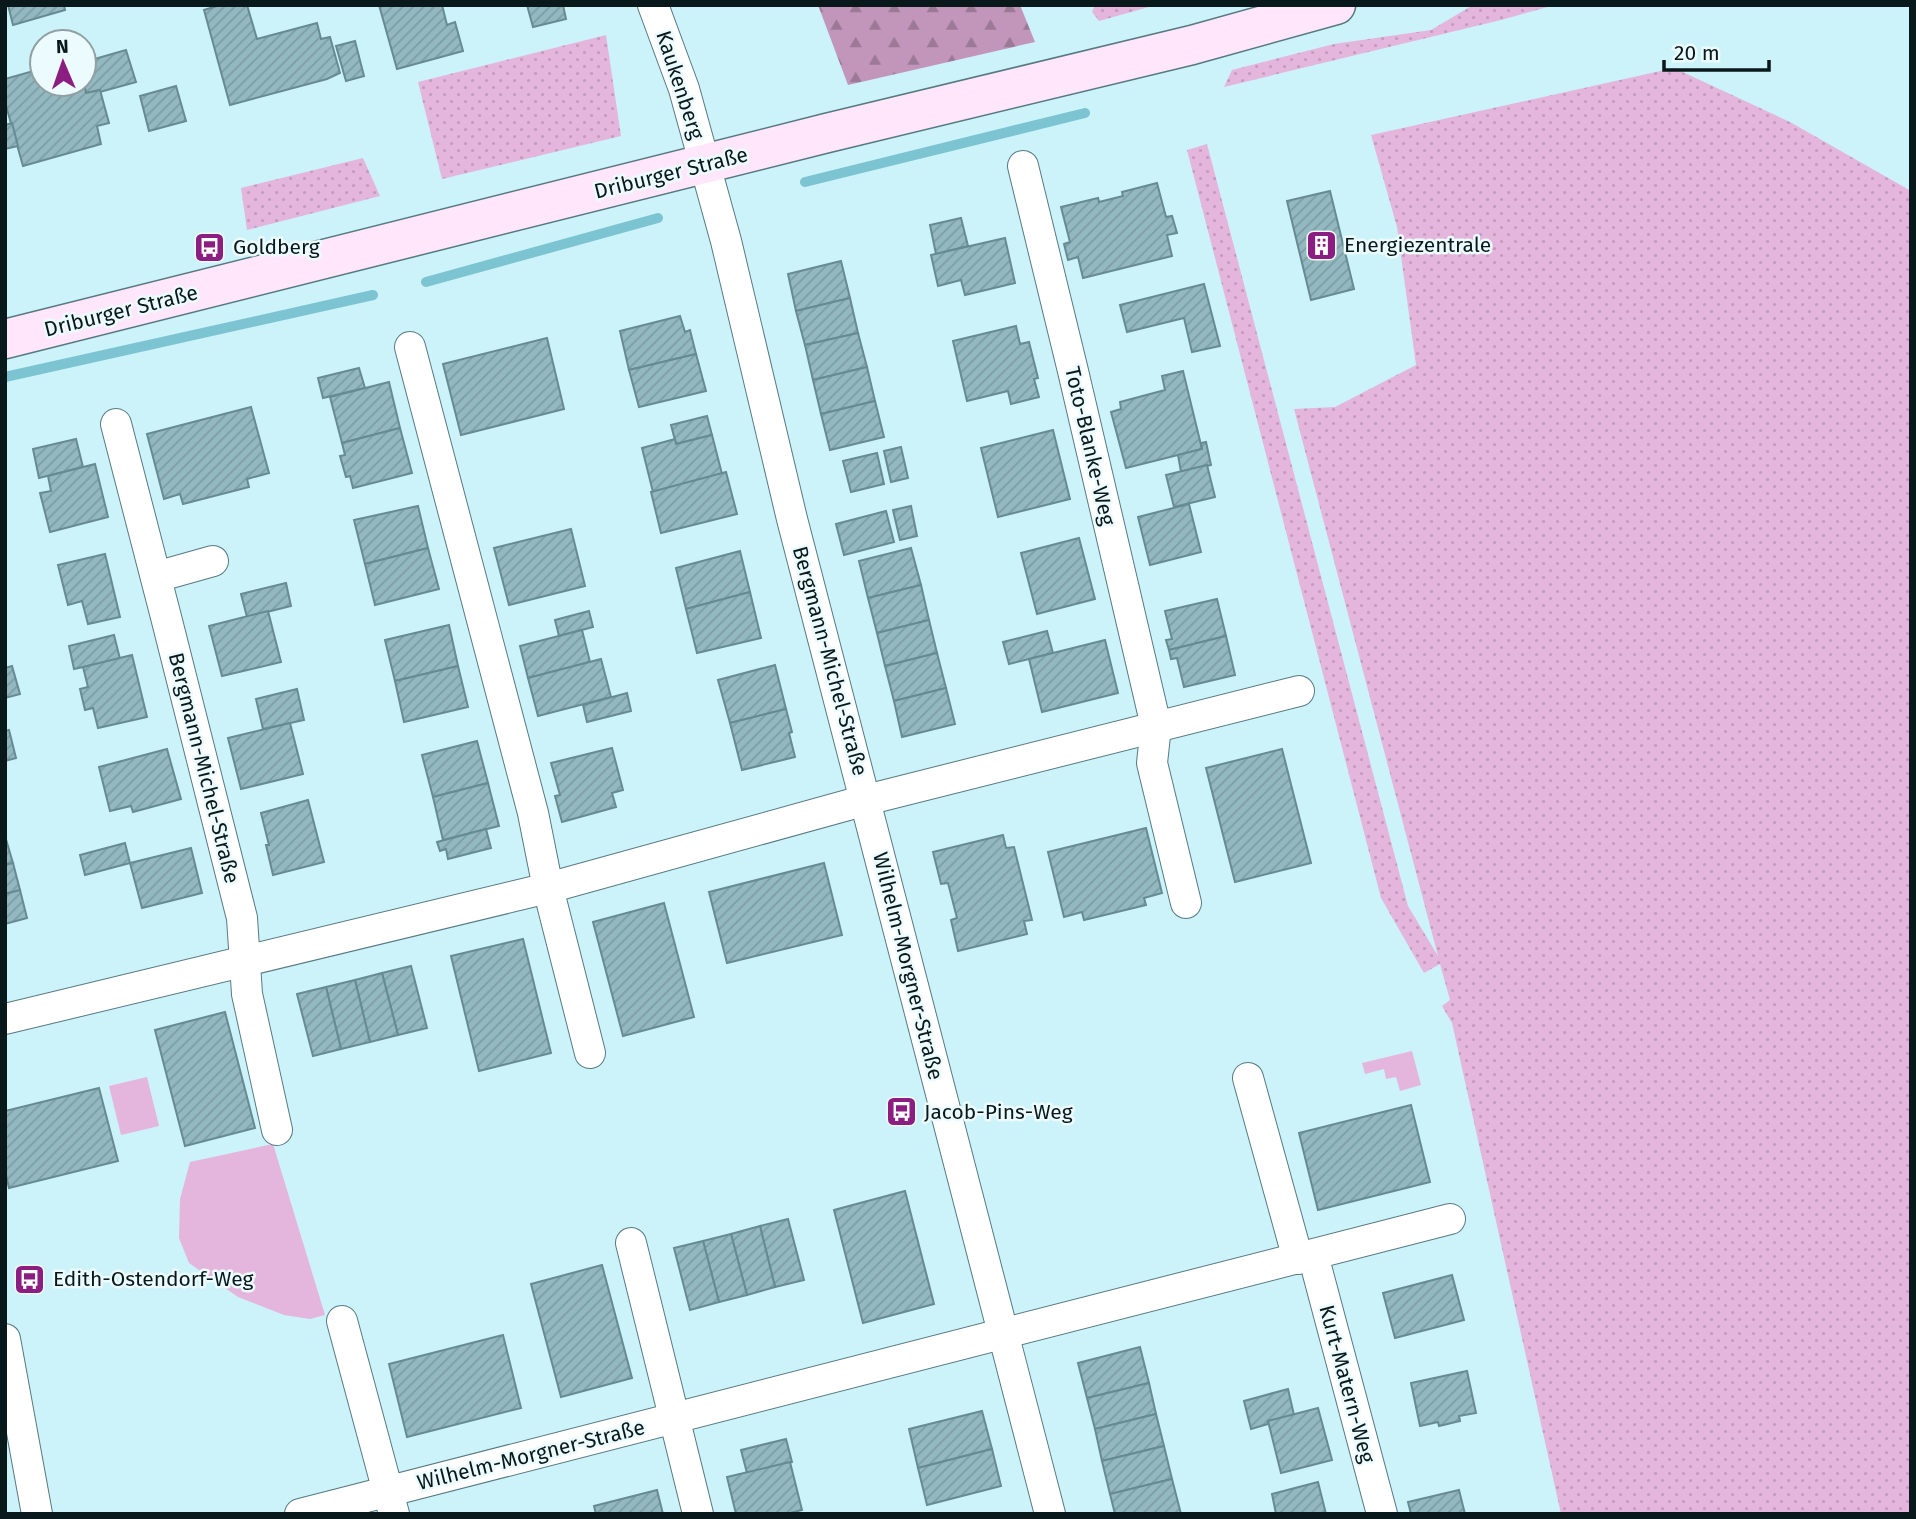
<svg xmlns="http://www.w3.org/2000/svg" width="1916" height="1519" viewBox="0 0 1916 1519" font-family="'Fira Sans',sans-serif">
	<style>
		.grass { fill: url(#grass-dots) }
		.forest { fill: url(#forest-firs) }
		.park { fill: #e5b6dd }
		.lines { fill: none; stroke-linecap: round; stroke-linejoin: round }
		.stream { stroke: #7cc4d1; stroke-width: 10 }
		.building { fill: url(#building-hatch); stroke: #678b92; stroke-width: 2 }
		.minor-casing { stroke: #577a81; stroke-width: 32 }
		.secondary-casing { stroke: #577a81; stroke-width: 41 }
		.minor { stroke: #fff; stroke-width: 30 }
		.secondary { stroke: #ffe6fb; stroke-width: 38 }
		.labels { text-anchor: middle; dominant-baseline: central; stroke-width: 5; stroke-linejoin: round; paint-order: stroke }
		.street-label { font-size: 21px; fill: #09181a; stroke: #ecfbfe }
		.poi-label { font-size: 21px; fill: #09181a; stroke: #ecfbfe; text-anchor: start }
	</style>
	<defs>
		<pattern id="grass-dots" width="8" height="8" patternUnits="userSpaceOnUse" patternTransform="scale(1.75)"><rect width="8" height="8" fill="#e5b6dd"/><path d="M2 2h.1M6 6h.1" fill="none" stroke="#c39cbd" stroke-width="1.8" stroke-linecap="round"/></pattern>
		<pattern id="forest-firs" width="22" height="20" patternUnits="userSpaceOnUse" patternTransform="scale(1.75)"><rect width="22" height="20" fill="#c295ba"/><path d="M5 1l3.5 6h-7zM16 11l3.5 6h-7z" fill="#9c7996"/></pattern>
		<pattern id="building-hatch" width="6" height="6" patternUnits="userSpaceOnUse" patternTransform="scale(1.75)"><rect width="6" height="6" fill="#93b8bf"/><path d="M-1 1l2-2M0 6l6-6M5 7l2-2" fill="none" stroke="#7d9da4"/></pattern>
	</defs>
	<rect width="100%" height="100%" fill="#ccf2fa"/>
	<!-- grass -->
	<g class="grass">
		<polygon points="1095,5 1156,5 1099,21 1092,12"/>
		<polygon points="1473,5 1555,5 1501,20 1224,87 1232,70 1334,44 1431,30"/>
		<polygon points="606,35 621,136 442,179 418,82"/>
		<polygon points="1674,68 1790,122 1911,191 1911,1514 1561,1514 1452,1023 1442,1006 1450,1000 1440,964 1424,973 1381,898 1187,150 1207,144 1408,906 1438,956 1294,409 1335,407 1416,365 1397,227 1371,135"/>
		<polygon points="363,158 380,196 247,230 241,188"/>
	</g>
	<!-- forest -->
	<polygon class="forest" points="818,5 1020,5 1035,42 848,85"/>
	<!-- park -->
	<g class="park">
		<polygon points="1412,1051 1421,1085 1400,1091 1396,1077 1386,1079 1384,1069 1365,1074 1362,1063"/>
		<polygon points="147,1077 159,1126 121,1135 109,1086"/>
		<polygon points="273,1144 325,1315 310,1319 284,1315 238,1297 189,1263 179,1238 180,1199 190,1162"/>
	</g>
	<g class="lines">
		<!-- stream -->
		<g class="stream">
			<polyline points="805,182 1085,113"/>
			<polyline points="426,282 658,218"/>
			<polyline points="5,377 373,295"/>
		</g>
	</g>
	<!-- building -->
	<g class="building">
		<polygon points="8,5 64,5 65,10 13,25"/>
		<polygon points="220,5 247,5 257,39 317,23 321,39 330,37 340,73 327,79 230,105 204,10"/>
		<polygon points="379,5 442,5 447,25 455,22 463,51 397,69"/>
		<polygon points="527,5 563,5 566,19 533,27"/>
		<polygon points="355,41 364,76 346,81 336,46"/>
		<polygon points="126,50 136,82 100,92 100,90 86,93 84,84 84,62"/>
		<polygon points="37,70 38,75 42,74 42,84 84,84 86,93 100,90 109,123 97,126 101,144 23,166 5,102 5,79"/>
		<polygon points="176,86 186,121 149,131 140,96"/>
		<polygon points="12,123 18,146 5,149 5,125"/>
		<polygon points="1157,183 1166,217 1172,216 1177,233 1167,235 1172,256 1083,278 1078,257 1068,260 1064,244 1070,242 1061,207 1098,198 1099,202 1123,196 1122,192"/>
		<polygon points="1330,191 1354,289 1311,300 1287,201"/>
		<polygon points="961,218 968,246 936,254 930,225"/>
		<polygon points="1005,238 1015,283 965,295 961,280 938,286 931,255"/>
		<polygon points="841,261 850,298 796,311 788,274"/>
		<polygon points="1204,284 1220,346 1192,352 1184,318 1127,332 1120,305"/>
		<polygon points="850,298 858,333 805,345 796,311"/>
		<polygon points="680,316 685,332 690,330 696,354 629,370 620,331"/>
		<polygon points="1016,326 1020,344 1029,342 1038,378 1034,379 1039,397 1011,404 1008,391 967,401 953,341"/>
		<polygon points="858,333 867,367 813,380 805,345"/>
		<polygon points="547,338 564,409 461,435 443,364"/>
		<polygon points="696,354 706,391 639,407 629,370"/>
		<polygon points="867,367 875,401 821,414 813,380"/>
		<polygon points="359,368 365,388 323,398 318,378"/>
		<polygon points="1183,371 1202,449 1126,468 1111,412 1121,409 1120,402 1165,390 1162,376"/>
		<polygon points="389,382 400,428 342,443 330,397"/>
		<polygon points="875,401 884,437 830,450 821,414"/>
		<polygon points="251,407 269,473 247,479 249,487 183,504 180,494 164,499 147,434"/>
		<polygon points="707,416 712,435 676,444 671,425"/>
		<polygon points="400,428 412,473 353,488 350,476 346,477 340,456 345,455 342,443"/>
		<polygon points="1053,430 1070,499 998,517 981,448"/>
		<polygon points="712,435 722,474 653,492 642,448 675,439 676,444"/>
		<polygon points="76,439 83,467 39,478 33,449"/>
		<polygon points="1206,442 1211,465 1181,472 1178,455 1202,449 1201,443"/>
		<polygon points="901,447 908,478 891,482 884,451"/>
		<polygon points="877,453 884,484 851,492 843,461"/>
		<polygon points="95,464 108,517 50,532 40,493 51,491 48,476"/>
		<polygon points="1207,465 1215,497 1174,507 1166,475"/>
		<polygon points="726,472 737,514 661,533 651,492"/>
		<polygon points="1189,504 1201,552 1150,565 1138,517"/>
		<polygon points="418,506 428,548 365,564 354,520"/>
		<polygon points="911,506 917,536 900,540 893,510"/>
		<polygon points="886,511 894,542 844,555 836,524"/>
		<polygon points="571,529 585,586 509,605 494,548"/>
		<polygon points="1079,538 1095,599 1037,614 1021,553"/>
		<polygon points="428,548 439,589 375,605 365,564"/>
		<polygon points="911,548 921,585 868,598 859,561"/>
		<polygon points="740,551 750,592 686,609 676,568"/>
		<polygon points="105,554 120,617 88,624 82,601 68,605 58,565"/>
		<polygon points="286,583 291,606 247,617 241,594"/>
		<polygon points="921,585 929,620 877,633 868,598"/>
		<polygon points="750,592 761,638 697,653 686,609"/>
		<polygon points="1217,599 1226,636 1169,650 1166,640 1172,639 1165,611"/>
		<polygon points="268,611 281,662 222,676 209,626"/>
		<polygon points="589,611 593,627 559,636 555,620"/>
		<polygon points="929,620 937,653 885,666 877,633"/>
		<polygon points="449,625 458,666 395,681 385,640"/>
		<polygon points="582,630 590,662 528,678 520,646"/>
		<polygon points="1047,631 1053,653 1009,664 1003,642"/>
		<polygon points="114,635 120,659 74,669 69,646"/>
		<polygon points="1226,636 1235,675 1184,687 1177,658 1171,659 1169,650"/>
		<polygon points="1105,640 1118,693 1042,712 1029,659"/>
		<polygon points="937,653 946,688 894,701 885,666"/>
		<polygon points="132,655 147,717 98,728 93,708 85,710 80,689 88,687 83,667"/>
		<polygon points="601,659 611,697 538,716 528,678"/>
		<polygon points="775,665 786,709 730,723 718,680"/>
		<polygon points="12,666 20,694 5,698 5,668"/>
		<polygon points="458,666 468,707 404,722 395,681"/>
		<polygon points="946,688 955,724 902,737 894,701"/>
		<polygon points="297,689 304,720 263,729 256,699"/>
		<polygon points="627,693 631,711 587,722 583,705"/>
		<polygon points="786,709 792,732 789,733 795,757 742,770 730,723"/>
		<polygon points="290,723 303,774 241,789 228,738"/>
		<polygon points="9,730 16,758 5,761 5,731"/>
		<polygon points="477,741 488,783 433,797 422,755"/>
		<polygon points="612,748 623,790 612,793 616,807 562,822 555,796 560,795 551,763"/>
		<polygon points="167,749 181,799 133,812 131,806 110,811 99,767"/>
		<polygon points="1282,749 1311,863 1235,882 1206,768"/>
		<polygon points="488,783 499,826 443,840 433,797"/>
		<polygon points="308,800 324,862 273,875 266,845 269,845 261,813"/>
		<polygon points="1146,828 1162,893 1144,898 1146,905 1084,920 1082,912 1064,917 1048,852"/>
		<polygon points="486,829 491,848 448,859 446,849 440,851 437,842"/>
		<polygon points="1003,835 1006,848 1014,847 1032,920 1024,921 1027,934 958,951 951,920 957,918 948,883 941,884 933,852"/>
		<polygon points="5,836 13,863 5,865"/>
		<polygon points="125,843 130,863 85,875 80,855"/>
		<polygon points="191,848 202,893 142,908 130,863"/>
		<polygon points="13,863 20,890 5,894 5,865"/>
		<polygon points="824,863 842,935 727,963 709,892"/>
		<polygon points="20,890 27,918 5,924 5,894"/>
		<polygon points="664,903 694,1017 623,1036 593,922"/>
		<polygon points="523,939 551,1053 479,1071 451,956"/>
		<polygon points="411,966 427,1028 398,1035 382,973"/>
		<polygon points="382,973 398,1035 370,1042 355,980"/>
		<polygon points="355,980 370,1042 341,1049 326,987"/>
		<polygon points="326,987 341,1049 313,1056 297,994"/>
		<polygon points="225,1012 255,1128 185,1146 155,1030"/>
		<polygon points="99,1088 118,1161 9,1188 5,1171 5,1111"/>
		<polygon points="1411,1105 1430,1182 1318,1210 1299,1133"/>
		<polygon points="905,1191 934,1304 863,1323 834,1210"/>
		<polygon points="788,1219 804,1280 775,1287 760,1226"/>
		<polygon points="760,1226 775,1287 747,1295 731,1234"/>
		<polygon points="731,1234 747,1295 719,1302 703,1241"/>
		<polygon points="703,1241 719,1302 690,1310 674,1248"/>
		<polygon points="602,1265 632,1378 561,1397 531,1284"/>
		<polygon points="1452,1275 1464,1320 1395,1338 1383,1293"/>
		<polygon points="503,1335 521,1408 407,1437 389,1364"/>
		<polygon points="1140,1347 1149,1383 1087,1398 1078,1363"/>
		<polygon points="1467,1371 1476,1413 1459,1416 1460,1421 1439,1426 1438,1422 1420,1426 1411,1383"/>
		<polygon points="1149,1383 1156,1414 1095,1429 1087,1398"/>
		<polygon points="1288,1389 1294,1415 1268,1421 1268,1424 1251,1429 1244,1401"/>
		<polygon points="1318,1408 1332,1460 1281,1473 1268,1421"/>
		<polygon points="982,1411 992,1449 918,1468 909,1429"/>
		<polygon points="1156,1414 1164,1446 1102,1461 1095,1429"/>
		<polygon points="786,1439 792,1462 747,1473 741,1450"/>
		<polygon points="1164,1446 1172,1479 1110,1494 1102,1461"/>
		<polygon points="992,1449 1001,1486 927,1505 918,1468"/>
		<polygon points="790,1462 802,1510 786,1514 736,1514 727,1477"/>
		<polygon points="1172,1479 1181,1514 1115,1514 1110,1494"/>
		<polygon points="1318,1482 1326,1514 1276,1514 1272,1494"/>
		<polygon points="657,1490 663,1514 596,1514 594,1506"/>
		<polygon points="1459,1490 1465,1514 1411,1514 1408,1502"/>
	</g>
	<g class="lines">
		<defs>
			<g id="minor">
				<polyline points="653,5 684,89 726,241 792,519 1050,1514"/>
				<polyline points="1023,166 1073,371 1156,726 1152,763 1186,903"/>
				<polyline points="410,347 533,813 548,888 590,1053"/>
				<polyline points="116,424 166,617 242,918 247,994 277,1130"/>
				<polyline points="156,577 213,561"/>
				<polyline points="5,1019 548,888 866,800 1299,691"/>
				<polyline points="1248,1078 1298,1259"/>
				<polyline points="631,1243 698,1514"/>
				<polyline points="1313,1255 1382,1514"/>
				<polyline points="342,1321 394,1514"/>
				<polyline points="5,1339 37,1514"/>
				<polyline points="300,1514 1450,1219"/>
			</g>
			<polyline id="secondary" points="5,339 827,133 1192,45 1336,5"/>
		</defs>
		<!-- minor casing -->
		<use href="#minor" class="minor-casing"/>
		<!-- secondary casing -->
		<use href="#secondary" class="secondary-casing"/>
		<!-- minor -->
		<use href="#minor" class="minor"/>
		<!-- secondary -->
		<use href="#secondary" class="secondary"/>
	</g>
	<!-- icons -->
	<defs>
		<symbol id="building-square" viewBox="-11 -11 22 22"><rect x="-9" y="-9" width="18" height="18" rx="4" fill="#8c1e82" stroke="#ecfbfe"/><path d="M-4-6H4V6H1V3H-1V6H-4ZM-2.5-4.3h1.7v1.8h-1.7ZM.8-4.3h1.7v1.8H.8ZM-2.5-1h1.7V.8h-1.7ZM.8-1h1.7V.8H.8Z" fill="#fff"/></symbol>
		<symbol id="bus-square" viewBox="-11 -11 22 22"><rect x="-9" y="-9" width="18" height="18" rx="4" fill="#8c1e82" stroke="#ecfbfe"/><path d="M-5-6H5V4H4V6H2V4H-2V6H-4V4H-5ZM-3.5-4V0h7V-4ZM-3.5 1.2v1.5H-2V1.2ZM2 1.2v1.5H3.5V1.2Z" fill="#fff"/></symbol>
	</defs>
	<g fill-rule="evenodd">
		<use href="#building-square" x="1304" y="228" width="35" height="35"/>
		<use href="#bus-square" x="192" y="230" width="35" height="35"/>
		<use href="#bus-square" x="884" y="1094" width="35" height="35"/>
		<use href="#bus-square" x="12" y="1262" width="35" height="35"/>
	</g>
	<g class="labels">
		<!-- street labels -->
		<g class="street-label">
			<text transform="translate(680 85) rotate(72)">Kaukenberg</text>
			<text transform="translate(671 173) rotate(-14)">Driburger Straße</text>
			<text transform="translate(121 311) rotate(-14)">Driburger Straße</text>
			<text transform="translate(1090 446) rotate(77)">Toto-Blanke-Weg</text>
			<text transform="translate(830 661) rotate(75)">Bergmann-Michel-Straße</text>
			<text transform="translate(204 768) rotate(76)">Bergmann-Michel-Straße</text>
			<text transform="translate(908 966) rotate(76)">Wilhelm-Morgner-Straße</text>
			<text transform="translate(1347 1384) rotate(75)">Kurt-Matern-Weg</text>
			<text transform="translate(531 1455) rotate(-14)">Wilhelm-Morgner-Straße</text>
		</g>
		<!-- poi labels -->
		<g class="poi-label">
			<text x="1344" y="245">Energiezentrale</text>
			<text x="233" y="247">Goldberg</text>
			<text x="924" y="1112">Jacob-Pins-Weg</text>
			<text x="53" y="1279">Edith-Ostendorf-Weg</text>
		</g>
	</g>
	<!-- border -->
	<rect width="1916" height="1519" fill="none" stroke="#09181a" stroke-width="14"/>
	<!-- north arrow -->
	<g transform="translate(63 63) rotate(358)"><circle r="33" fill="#ecfbfe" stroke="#91a0a3" stroke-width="2"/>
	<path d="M0-5L12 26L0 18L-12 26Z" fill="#8c1e82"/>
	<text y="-10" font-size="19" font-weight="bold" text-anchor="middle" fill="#09181a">N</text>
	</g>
	<!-- scale -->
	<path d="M1664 60v10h105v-10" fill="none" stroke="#09181a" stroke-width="3.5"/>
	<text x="1674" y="60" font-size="21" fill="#09181a" stroke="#ecfbfe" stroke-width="5" paint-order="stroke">20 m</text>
</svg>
